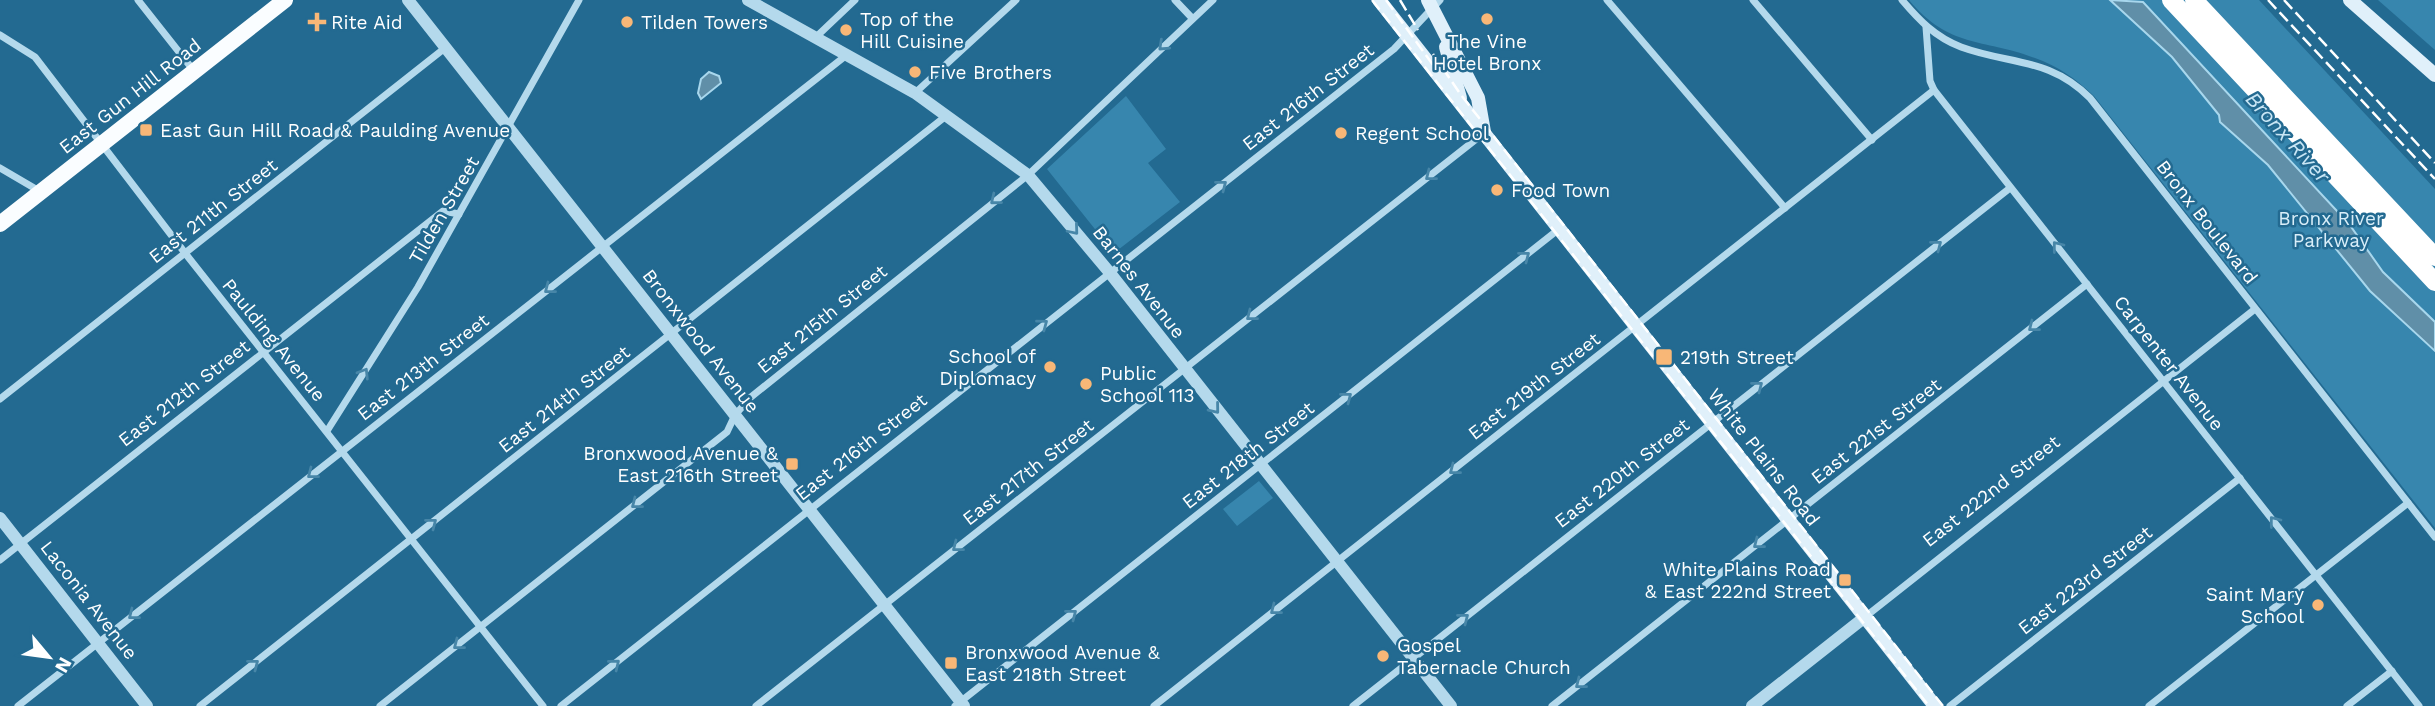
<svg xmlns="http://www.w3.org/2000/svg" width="2435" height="706" viewBox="0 0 2435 706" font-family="'Work Sans',sans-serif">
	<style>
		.green { fill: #3786ae }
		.water { fill: #608fa8; stroke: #a8d7ed; stroke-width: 2 }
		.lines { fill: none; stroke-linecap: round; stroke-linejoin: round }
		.minor { stroke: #b4d9ec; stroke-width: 7 }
		.tertiary { stroke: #b4d9ec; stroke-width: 12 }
		.secondary { stroke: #e0f0fa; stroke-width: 14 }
		.primary { stroke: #fafdff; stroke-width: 16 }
		.motorway { stroke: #fff; stroke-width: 18 }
		.rail { stroke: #fff; stroke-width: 2.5; stroke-dasharray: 12 5; stroke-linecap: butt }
		.oneway { stroke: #4786a8 }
		.poi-dot { fill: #f8b777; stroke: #236a91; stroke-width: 2.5 }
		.labels { text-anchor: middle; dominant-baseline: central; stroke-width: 5; stroke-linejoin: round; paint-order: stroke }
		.poi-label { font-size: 19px; fill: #fff; stroke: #236a91; text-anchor: start }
		.street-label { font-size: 19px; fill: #fff; stroke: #236a91 }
		.park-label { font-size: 19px; fill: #d9eef9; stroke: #236a91 }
		.water-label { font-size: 21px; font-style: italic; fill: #c9e6f5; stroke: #236a91 }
	</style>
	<rect width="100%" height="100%" fill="#236a91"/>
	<!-- green -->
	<g class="green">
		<path d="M1909,0h350l176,189v339l-341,-432c-18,-17 -36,-30 -59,-38 -53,-20 -85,-9 -126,-58z"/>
		<polygon points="2378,0 2435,0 2435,50"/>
		<polygon points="1126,96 1166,149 1148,163 1180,202 1114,253 1047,169"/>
		<polygon points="1259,481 1273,498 1237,526 1223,509"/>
	</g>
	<!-- water -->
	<g class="water">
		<polygon points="2110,0 2143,2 2349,224 2383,272 2435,322 2435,351 2370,291 2268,165 2220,122 2219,115 2172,57"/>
		<polygon points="709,72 719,76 721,83 701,99 698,93 701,79"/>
	</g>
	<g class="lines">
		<!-- minor -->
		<g class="minor">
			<polyline points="138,0 194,71"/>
			<polyline points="1175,0 1192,18"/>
			<polyline points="1607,0 1785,208"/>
			<polyline points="1753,0 1872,140"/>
			<path d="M1902,0c17,20 33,37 59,47 49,18 88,10 129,51l345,439"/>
			<polyline points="1926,27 1930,81 1934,90 2419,706"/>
			<polyline points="0,35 35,57 185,253 543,706"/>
			<polyline points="816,37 855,0"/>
			<polyline points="915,93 1016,0"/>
			<polyline points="0,168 41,192"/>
			<polyline points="0,399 445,48"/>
			<polyline points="327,431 418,287 579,0"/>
			<polyline points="0,560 443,211 459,214"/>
			<polyline points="1865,617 2255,309"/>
			<polyline points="18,706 848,54"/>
			<polyline points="200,706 946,116"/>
			<polyline points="380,706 727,432 735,415 751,397 1028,175 1213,0"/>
			<polyline points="561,706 1394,49 1440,0"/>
			<polyline points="756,706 1484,133"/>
			<polyline points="955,706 1559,229"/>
			<polyline points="1154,706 1934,90"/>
			<polyline points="1353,706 2010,188"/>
			<polyline points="1552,706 2087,284"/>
			<polyline points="1950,706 2240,478"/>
			<polyline points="2149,706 2408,503"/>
			<polyline points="2347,706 2392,671"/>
		</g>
		<!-- tertiary -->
		<g class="tertiary">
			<polyline points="408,0 964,706"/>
			<polyline points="748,0 915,93 1028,175 1110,273 1451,706"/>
			<polyline points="0,518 147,706"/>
			<polyline points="1752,706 1865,617"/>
		</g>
		<!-- secondary -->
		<g class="secondary">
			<polyline points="1379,0 1935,706"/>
			<polyline points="1428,0 1478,98 1484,132"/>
			<polyline points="2350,0 2435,75"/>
			<polyline points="1446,47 1460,98"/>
		</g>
		<!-- primary -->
		<polyline class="primary" points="0,224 285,0"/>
		<!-- motorway -->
		<g class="motorway">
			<polyline points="2171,0 2435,282"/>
			<polyline points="2194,0 2435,257"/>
		</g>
		<!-- rail -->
		<g class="rail">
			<polyline points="1372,0 1929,706"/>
			<polyline points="1386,0 1433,65"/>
			<polyline points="1400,0 1418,30"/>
			<polyline points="2268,0 2435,179"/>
			<polyline points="2284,0 2435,163"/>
			<polyline points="1433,54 1461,95 1943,706"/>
		</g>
	</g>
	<!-- one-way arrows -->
	<defs><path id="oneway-chevron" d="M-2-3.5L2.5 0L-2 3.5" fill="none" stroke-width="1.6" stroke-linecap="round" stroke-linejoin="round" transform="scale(1.75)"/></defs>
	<g class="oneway">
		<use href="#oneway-chevron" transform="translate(1163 46) rotate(137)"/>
		<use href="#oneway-chevron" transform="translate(1430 176) rotate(142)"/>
		<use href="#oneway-chevron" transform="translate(1222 185) rotate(-38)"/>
		<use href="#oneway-chevron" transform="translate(995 200) rotate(141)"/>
		<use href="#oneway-chevron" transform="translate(1074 230) rotate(50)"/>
		<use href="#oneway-chevron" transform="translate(1937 245) rotate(-38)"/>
		<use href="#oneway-chevron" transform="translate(2057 246) rotate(-128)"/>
		<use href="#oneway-chevron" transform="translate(1525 256) rotate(-38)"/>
		<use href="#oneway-chevron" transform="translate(549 289) rotate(142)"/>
		<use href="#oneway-chevron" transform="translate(1251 316) rotate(142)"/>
		<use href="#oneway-chevron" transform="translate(1043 324) rotate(-37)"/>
		<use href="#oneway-chevron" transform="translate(2033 327) rotate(142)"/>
		<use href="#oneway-chevron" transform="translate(364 373) rotate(-58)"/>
		<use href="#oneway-chevron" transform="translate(1758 386) rotate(-38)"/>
		<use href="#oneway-chevron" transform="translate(1347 397) rotate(-38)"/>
		<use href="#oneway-chevron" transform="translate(1215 409) rotate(51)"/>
		<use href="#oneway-chevron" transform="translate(1454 470) rotate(142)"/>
		<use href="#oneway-chevron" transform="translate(312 474) rotate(142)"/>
		<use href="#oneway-chevron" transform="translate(636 504) rotate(142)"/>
		<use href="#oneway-chevron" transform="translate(2274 521) rotate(-128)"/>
		<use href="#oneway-chevron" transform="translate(432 523) rotate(-38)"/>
		<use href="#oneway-chevron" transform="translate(1758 544) rotate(142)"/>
		<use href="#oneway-chevron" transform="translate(957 547) rotate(142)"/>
		<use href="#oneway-chevron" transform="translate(1275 610) rotate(142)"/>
		<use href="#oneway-chevron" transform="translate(1072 614) rotate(-38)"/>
		<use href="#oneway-chevron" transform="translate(133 615) rotate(142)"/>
		<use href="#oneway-chevron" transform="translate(1464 618) rotate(-38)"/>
		<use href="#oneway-chevron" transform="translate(458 645) rotate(142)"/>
		<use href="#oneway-chevron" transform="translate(254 664) rotate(-38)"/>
		<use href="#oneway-chevron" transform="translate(615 664) rotate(-39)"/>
		<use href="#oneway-chevron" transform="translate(1580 684) rotate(142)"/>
	</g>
	<!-- markers -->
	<g class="poi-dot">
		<circle cx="1487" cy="19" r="7"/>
		<path d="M313.5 11.5h7v7h7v7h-7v7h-7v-7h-7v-7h7z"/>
		<circle cx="627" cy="22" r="7"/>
		<circle cx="846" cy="30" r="7"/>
		<circle cx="915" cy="72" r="7"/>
		<rect x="139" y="123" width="14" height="14" rx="3.5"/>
		<circle cx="1341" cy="133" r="7"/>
		<circle cx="1497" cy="190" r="7"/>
		<rect x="1655" y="348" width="18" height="18" rx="3.5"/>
		<circle cx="1050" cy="367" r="7"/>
		<circle cx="1086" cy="384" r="7"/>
		<rect x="785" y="457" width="14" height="14" rx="3.5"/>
		<rect x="1838" y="573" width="14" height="14" rx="3.5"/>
		<circle cx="2318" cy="605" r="7"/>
		<circle cx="1383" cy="656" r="7"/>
		<rect x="944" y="656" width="14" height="14" rx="3.5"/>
	</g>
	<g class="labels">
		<!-- poi labels -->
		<g class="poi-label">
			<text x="860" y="19">Top of the<tspan x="860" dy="22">Hill Cuisine</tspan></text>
			<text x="331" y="22">Rite Aid</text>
			<text x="641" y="22">Tilden Towers</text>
			<text x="1487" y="41" text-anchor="middle">The Vine<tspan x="1487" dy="22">Hotel Bronx</tspan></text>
			<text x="929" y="72">Five Brothers</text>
			<text x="160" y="130">East Gun Hill Road &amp; Paulding Avenue</text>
			<text x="1355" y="133">Regent School</text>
			<text x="1511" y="190">Food Town</text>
			<text x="1036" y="356" text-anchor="end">School of<tspan x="1036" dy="22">Diplomacy</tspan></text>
			<text x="1680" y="357">219th Street</text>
			<text x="1100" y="373">Public<tspan x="1100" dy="22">School 113</tspan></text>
			<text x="778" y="453" text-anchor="end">Bronxwood Avenue &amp;<tspan x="778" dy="22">East 216th Street</tspan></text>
			<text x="1831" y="569" text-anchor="end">White Plains Road<tspan x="1831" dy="22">&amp; East 222nd Street</tspan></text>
			<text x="2304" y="594" text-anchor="end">Saint Mary<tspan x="2304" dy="22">School</tspan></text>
			<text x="1397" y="645">Gospel<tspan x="1397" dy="22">Tabernacle Church</tspan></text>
			<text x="965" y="652">Bronxwood Avenue &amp;<tspan x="965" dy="22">East 218th Street</tspan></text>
		</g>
		<!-- street labels -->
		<g class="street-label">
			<text transform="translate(130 96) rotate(-38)">East Gun Hill Road</text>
			<text transform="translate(1308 97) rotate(-38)">East 216th Street</text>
			<text transform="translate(444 210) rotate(-60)">Tilden Street</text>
			<text transform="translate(213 211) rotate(-38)">East 211th Street</text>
			<text transform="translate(2207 222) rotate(52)">Bronx Boulevard</text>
			<text transform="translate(1139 282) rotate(52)">Barnes Avenue</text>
			<text transform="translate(822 319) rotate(-39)">East 215th Street</text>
			<text transform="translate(274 340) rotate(51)">Paulding Avenue</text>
			<text transform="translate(701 341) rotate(52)">Bronxwood Avenue</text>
			<text transform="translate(2169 363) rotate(52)">Carpenter Avenue</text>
			<text transform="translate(423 367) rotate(-38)">East 213th Street</text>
			<text transform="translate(1534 386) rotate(-38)">East 219th Street</text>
			<text transform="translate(184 393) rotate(-38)">East 212th Street</text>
			<text transform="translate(564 399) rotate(-38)">East 214th Street</text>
			<text transform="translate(1876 431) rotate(-38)">East 221st Street</text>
			<text transform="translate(861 447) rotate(-38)">East 216th Street</text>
			<text transform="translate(1248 455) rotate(-38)">East 218th Street</text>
			<text transform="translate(1764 457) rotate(52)">White Plains Road</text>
			<text transform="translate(1028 472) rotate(-38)">East 217th Street</text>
			<text transform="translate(1622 473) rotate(-38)">East 220th Street</text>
			<text transform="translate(1991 491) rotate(-38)">East 222nd Street</text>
			<text transform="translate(2085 580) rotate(-38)">East 223rd Street</text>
			<text transform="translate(89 600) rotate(52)">Laconia Avenue</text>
		</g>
		<!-- park labels -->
		<g class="park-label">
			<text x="2331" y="218">Bronx River<tspan x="2331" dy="22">Parkway</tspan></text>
		</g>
		<!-- water labels -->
		<g class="water-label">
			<text transform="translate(2288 137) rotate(48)">Bronx River</text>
		</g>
	</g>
	<!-- north arrow -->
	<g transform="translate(49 657) rotate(119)" stroke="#236a91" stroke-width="5" paint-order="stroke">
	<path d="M0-5L12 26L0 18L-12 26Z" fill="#ffffff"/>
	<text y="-10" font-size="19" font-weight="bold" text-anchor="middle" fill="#ffffff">N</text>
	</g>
</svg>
